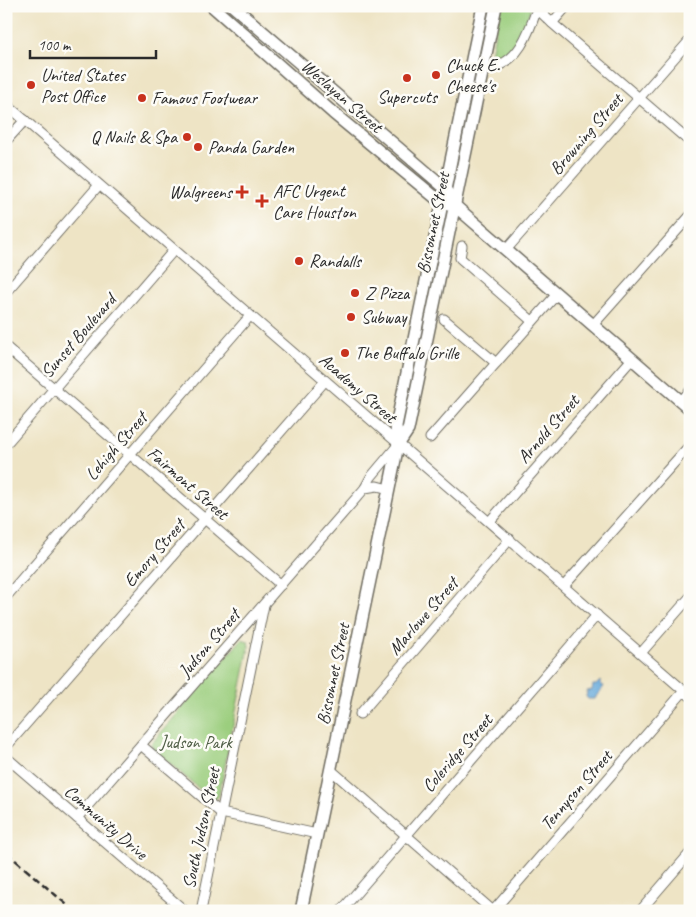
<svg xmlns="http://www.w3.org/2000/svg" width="696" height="917" viewBox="0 0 696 917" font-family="Caveat,sans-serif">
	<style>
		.green { fill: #9bce7e; stroke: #637c54 }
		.water { fill: #66a9da; stroke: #486a82 }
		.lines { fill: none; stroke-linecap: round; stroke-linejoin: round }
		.minor-casing { stroke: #6f6c61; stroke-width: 11 }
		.major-casing { stroke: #6f6c61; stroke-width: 14 }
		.minor { stroke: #fff; stroke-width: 9 }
		.major { stroke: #fff; stroke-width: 11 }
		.rail { stroke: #2b2b2b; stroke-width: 2.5; stroke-dasharray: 8 4; stroke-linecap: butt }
		.poi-dot { fill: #c8321e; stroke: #fdfcf7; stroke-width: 2 }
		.labels { text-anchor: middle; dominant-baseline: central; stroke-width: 5; stroke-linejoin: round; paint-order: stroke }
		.poi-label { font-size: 18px; fill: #2b2b2b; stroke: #fdfcf7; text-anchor: start }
		.street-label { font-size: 18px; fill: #2b2b2b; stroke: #fdfcf7 }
		.park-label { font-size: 18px; fill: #4d5c44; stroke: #fdfcf7 }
	</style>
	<rect width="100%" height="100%" fill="#fdfcf7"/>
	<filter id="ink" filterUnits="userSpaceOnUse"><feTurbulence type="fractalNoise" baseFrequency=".02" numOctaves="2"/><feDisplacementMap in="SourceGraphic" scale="10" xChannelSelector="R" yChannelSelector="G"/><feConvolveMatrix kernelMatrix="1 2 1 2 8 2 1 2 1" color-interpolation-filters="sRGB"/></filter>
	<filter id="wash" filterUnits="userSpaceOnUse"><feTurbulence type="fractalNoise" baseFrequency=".0096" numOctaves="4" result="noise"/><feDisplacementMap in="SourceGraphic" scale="20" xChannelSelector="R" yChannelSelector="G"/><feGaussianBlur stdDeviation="1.12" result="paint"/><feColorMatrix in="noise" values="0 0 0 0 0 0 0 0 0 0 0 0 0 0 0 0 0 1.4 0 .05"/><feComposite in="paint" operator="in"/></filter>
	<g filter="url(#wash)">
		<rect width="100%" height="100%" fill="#eee4c5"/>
		<!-- green -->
		<g class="green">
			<path d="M500,6h31c-6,23 -16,46 -39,55l-2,-2z"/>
			<polygon points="242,639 248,641 249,647 219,795 217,798 210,798 153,749 151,744"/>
		</g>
		<!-- water -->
		<path class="water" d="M600,681l1,4 3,1c-2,5 -7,7 -9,13h-7l-2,-2 1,-6 5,-1 1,-5h3z"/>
	</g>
	<g filter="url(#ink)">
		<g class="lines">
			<defs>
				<g id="minor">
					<polyline points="537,6 537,9 552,23 690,142"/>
					<polyline points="552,23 567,6"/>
					<path d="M471,65c6,1 13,3 20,2 27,-3 38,-35 46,-58"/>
					<polyline points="6,104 690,696"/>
					<polyline points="6,141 25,120"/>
					<polyline points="462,246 460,258 532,321"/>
					<polyline points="506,250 690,40"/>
					<polyline points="6,292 99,185"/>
					<polyline points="444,319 496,363"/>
					<polyline points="593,325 690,216"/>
					<polyline points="6,347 281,585"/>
					<polyline points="681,401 690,391"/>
					<polyline points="430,438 557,294"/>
					<polyline points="6,444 174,250"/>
					<polyline points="365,488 377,486 389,489"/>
					<polyline points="490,521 632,359"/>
					<polyline points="564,586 690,445"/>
					<polyline points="6,597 250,316"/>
					<polyline points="641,653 690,597"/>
					<polyline points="360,714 510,539"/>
					<polyline points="141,745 221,813 317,834"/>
					<polyline points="6,747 325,381"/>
					<polyline points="6,757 185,911"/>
					<polyline points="331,770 493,911 684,691"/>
					<polyline points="77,818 365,488 371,477 398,445"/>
					<polyline points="201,911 264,605"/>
					<polyline points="341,911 597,615"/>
					<polyline points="640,911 690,853"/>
				</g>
				<g id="major">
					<polyline points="212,6 333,113 442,203 448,204"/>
					<polyline points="233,6 445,188 454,205 690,409"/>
					<polyline points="398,445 408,430 496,6"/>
					<polyline points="301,911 389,489 398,445 396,426 483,6"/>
				</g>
			</defs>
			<!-- minor casing -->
			<use href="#minor" class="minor-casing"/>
			<!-- major casing -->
			<use href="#major" class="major-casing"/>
			<!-- minor -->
			<use href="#minor" class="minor"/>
			<!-- major -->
			<use href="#major" class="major"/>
			<!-- rail -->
			<polyline class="rail" points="6,852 74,911"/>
		</g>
	</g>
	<!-- markers -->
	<g class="poi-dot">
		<circle cx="436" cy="75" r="5"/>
		<circle cx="407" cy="78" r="5"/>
		<circle cx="31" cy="85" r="5"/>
		<circle cx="142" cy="98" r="5"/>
		<circle cx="187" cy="137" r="5"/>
		<circle cx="198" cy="147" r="5"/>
		<path d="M239.5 184.5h5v5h5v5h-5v5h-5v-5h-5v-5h5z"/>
		<path d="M259.5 193.5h5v5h5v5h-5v5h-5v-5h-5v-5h5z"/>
		<circle cx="299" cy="261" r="5"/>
		<circle cx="355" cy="293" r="5"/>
		<circle cx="351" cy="317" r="5"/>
		<circle cx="345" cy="353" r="5"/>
	</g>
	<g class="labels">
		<!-- poi labels -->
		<g class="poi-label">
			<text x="446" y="65">Chuck E.<tspan x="446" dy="21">Cheese's</tspan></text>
			<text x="41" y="75">United States<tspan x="41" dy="21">Post Office</tspan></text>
			<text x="407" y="97" text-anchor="middle">Supercuts</text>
			<text x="152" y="98">Famous Footwear</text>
			<text x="177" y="137" text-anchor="end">Q Nails &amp; Spa</text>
			<text x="208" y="147">Panda Garden</text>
			<text x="273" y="191">AFC Urgent<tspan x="273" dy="21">Care Houston</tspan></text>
			<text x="232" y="192" text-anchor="end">Walgreens</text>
			<text x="309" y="261">Randalls</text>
			<text x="365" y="293">Z Pizza</text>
			<text x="361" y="317">Subway</text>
			<text x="355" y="353">The Buffalo Grille</text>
		</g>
		<!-- street labels -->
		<g class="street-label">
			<text transform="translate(342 96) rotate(41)">Weslayan Street</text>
			<text transform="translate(586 134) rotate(-49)">Browning Street</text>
			<text transform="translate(433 223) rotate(-78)">Bissonnet Street</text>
			<text transform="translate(78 336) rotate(-49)">Sunset Boulevard</text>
			<text transform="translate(358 388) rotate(41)">Academy Street</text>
			<text transform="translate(548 429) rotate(-49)">Arnold Street</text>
			<text transform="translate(116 446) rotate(-49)">Lehigh Street</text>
			<text transform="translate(188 483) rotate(41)">Fairmont Street</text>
			<text transform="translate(154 553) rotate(-49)">Emory Street</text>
			<text transform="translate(423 616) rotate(-49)">Marlowe Street</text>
			<text transform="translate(209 643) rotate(-49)">Judson Street</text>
			<text transform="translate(333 674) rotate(-78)">Bissonnet Street</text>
			<text transform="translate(457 753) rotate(-49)">Coleridge Street</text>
			<text transform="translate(576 790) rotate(-49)">Tennyson Street</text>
			<text transform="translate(106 822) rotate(41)">Community Drive</text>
			<text transform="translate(201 828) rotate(-78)">South Judson Street</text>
		</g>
		<!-- park labels -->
		<g class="park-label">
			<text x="196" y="742">Judson Park</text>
		</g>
	</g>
	<!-- margin -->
	<rect width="696" height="917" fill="none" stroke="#fdfcf7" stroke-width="25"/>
	<!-- scale -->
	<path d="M30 50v8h126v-8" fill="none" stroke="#2b2b2b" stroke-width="2.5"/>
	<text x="38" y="50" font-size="15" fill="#2b2b2b" stroke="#fdfcf7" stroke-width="4" paint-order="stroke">100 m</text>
</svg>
